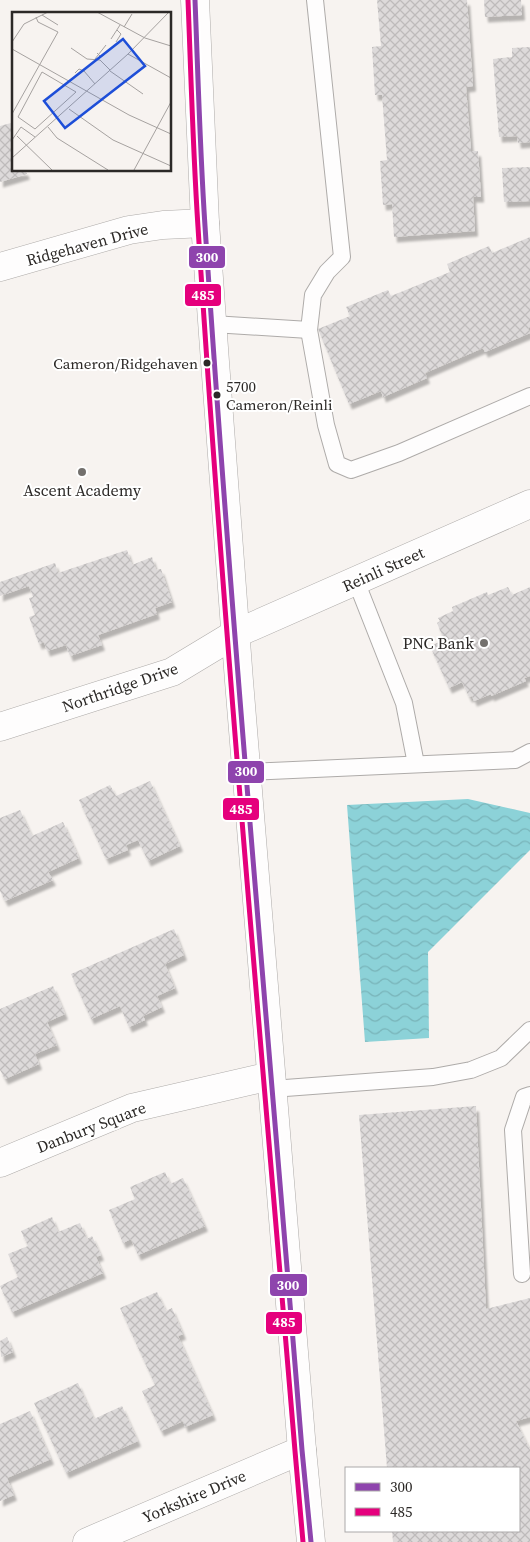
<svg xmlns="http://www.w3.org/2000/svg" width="530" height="1542" viewBox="0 0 530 1542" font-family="'Source Serif 4',serif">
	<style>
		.water { fill: url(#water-waves) }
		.building { fill: url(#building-cross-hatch); filter: url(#shadow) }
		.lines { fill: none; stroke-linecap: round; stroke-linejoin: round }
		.service-casing { stroke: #aeaba9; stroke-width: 18 }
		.minor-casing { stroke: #aeaba9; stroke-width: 29 }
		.secondary-casing { stroke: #aeaba9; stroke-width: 29 }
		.service { stroke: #fefdfd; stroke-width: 16 }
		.minor { stroke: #fefdfd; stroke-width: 28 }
		.secondary { stroke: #fefdfd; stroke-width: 28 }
		.bus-1-casing { stroke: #fff; stroke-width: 9 }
		.bus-2-casing { stroke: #fff; stroke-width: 9 }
		.bus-1 { stroke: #8e44ad; stroke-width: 5 }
		.bus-2 { stroke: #e5007d; stroke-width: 5 }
		.bus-dot { fill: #2c2927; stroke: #fff; stroke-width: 2 }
		.poi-dot { fill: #73706d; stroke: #fff; stroke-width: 2 }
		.labels { text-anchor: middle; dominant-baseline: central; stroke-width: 4; stroke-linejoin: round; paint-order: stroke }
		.bus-label { font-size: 15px; fill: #2c2927; stroke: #fff; text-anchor: end }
		.street-label { font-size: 16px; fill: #2c2927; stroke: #fff }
		.poi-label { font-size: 16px; fill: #2c2927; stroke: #fff }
		.inset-road { fill: none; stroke: #a6a2a0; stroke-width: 1 }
		.view { fill: #1d4ed8; fill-opacity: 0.15; stroke: #1d4ed8; stroke-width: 2.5 }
		.inset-edge { fill: none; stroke: #2c2927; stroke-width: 2.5 }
		.line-badge { stroke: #fff; stroke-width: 2 }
		.badge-label { font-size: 14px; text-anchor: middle; font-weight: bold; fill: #fff }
	</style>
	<defs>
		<pattern id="water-waves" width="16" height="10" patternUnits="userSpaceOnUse" patternTransform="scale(1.25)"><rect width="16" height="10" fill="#8cd2d8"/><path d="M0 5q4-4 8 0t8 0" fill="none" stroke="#79b4b9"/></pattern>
		<pattern id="building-cross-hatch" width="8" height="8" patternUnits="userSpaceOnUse" patternTransform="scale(1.25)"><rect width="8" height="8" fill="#dddada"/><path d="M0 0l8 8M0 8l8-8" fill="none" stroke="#bebbbb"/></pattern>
		<filter id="shadow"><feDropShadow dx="3" dy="5.5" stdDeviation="1" flood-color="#0004"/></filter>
	</defs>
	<rect width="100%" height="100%" fill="#f7f3f0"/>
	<!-- water -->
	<polygon class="water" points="468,799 530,813 530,850 428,952 429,1038 365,1042 347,805"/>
	<!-- building -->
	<g class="building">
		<polygon points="377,0 467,0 473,86 466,87 471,151 478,151 481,197 473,197 475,231 394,237 392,204 383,205 380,161 387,160 382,95 375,95 372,47 381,46"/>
		<polygon points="484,0 521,0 522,15 485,17"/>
		<polygon points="530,47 530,142 518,143 517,136 499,137 493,59 512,57 512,48"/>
		<polygon points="11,123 14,132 14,170 25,170 27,174 0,182 0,126"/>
		<polygon points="530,167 530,201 504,202 502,168"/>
		<polygon points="530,237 530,327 528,328 530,333 485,352 483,348 425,373 427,378 383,397 381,391 349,404 318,329 350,316 346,307 388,290 391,296 450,272 447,264 489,246 492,253"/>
		<polygon points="127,550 132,565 152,557 156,570 161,569 172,602 155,608 157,614 98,635 102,645 70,656 66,645 47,651 44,642 39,644 29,617 35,615 29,598 33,597 29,586 0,596 0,582 55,563 58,573"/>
		<polygon points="508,587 512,595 530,587 530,676 524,678 526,681 491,696 491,694 474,701 472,696 469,697 462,682 449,688 430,646 444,640 437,623 440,621 438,618 453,611 452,607 487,592 488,595"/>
		<polygon points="150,781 180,846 148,861 138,840 126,845 128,850 106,859 79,800 110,785 116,796"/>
		<polygon points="20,810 32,836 63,822 79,858 48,872 53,880 5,901 0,891 0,818"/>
		<polygon points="174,929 184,955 165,964 175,988 157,996 162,1007 143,1016 145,1020 129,1027 120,1006 91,1019 71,974"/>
		<polygon points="53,986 65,1014 47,1022 57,1045 35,1054 39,1064 5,1079 0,1070 0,1009"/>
		<polygon points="476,1106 486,1309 530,1298 530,1417 516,1421 530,1450 530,1542 393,1542 392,1531 519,1531 519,1468 387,1468 359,1115"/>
		<polygon points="165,1172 170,1184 183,1178 205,1226 138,1255 131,1239 123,1243 109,1210 135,1199 130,1187"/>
		<polygon points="52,1217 58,1232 80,1223 87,1239 92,1236 101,1255 96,1257 103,1273 12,1312 0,1286 18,1277 8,1254 28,1246 21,1231"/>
		<polygon points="157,1292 166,1311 172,1308 183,1334 178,1336 213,1415 185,1427 183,1421 161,1431 142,1391 155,1385 120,1308"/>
		<polygon points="7,1337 13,1352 1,1357 0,1341"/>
		<polygon points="78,1383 94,1419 122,1406 138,1441 66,1473 34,1403"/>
		<polygon points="30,1411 51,1459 7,1478 14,1495 0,1501 0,1424"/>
	</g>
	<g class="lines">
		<defs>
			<g id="service">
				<polyline points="315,0 342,257 327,272 313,295 309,330 326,425 337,464 351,470 399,453 530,396"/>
				<polyline points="213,324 309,330"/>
				<polyline points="356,581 404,703 416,764"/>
				<polyline points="246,772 515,760 530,752"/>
				<polyline points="272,1089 433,1077 471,1070 501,1058 530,1030"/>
				<polyline points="522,1274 513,1130 524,1097 530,1095"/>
			</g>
			<g id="minor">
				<polyline points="0,267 129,230 163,225 205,223"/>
				<polyline points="0,727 172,672 235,634 530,504"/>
				<polyline points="0,1163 132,1108 271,1076"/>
				<polyline points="87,1542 302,1450"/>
			</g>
			<polyline id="secondary" points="195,0 205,223 215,362 239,681 302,1450 311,1542"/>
		</defs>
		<!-- service casing -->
		<use href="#service" class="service-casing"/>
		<!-- minor casing -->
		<use href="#minor" class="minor-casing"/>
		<!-- secondary casing -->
		<use href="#secondary" class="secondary-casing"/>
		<!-- service -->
		<use href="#service" class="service"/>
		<!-- minor -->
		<use href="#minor" class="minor"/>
		<!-- secondary -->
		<use href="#secondary" class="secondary"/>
		<defs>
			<path id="bus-1" d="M195,0c3,75 5,151 10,226 27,409 64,816 97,1224l9,92"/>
			<path id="bus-2" d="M188,0c3,76 5,151 10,227 26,408 63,816 97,1224l8,91"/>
		</defs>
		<!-- bus-1 casing -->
		<use href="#bus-1" class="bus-1-casing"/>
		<!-- bus-2 casing -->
		<use href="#bus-2" class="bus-2-casing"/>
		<!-- bus-1 -->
		<use href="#bus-1" class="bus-1"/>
		<!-- bus-2 -->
		<use href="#bus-2" class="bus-2"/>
	</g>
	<!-- markers -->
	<g class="bus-dot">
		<circle cx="207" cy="363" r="4.5"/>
		<circle cx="217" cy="395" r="4.5"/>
	</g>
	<g class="poi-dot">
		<circle cx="82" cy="472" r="5"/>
		<circle cx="484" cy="643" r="5"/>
	</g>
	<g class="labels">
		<!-- bus labels -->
		<g class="bus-label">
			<text x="198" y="363">Cameron/Ridgehaven</text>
			<text x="226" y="386" text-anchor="start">5700<tspan x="226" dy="18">Cameron/Reinli</tspan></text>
		</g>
		<!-- street labels -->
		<g class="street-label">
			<text transform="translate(87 244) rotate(-15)">Ridgehaven Drive</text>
			<text transform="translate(383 569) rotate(-24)">Reinli Street</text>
			<text transform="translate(120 687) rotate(-19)">Northridge Drive</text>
			<text transform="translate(91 1127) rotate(-21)">Danbury Square</text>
			<text transform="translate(194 1496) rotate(-23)">Yorkshire Drive</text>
		</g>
		<!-- poi labels -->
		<g class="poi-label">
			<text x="82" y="490">Ascent Academy</text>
			<text x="474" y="643" text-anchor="end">PNC Bank</text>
		</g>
	</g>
	<!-- overview -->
	<g transform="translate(12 12)">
		<rect width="159" height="159" fill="#f7f3f0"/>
		<path class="inset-road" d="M85,0l48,26 26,8M30,3l16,10M112,15l8,-13M99,27l9,-14M0,30l12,-18 24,-12M104,30l5,-8 -4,-4M59,36l16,11 13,1 10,10M0,37l117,66 42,19M85,41l4,4 9,-7M116,42l43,24M83,47l11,-14M98,59l33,23M30,60l34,20 -41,37 -17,-12zM63,61l4,-4 5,2 11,13M57,97l44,31 58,26M0,102l46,-82 -20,-10 -2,-5M36,115l9,11 51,32M5,124l35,34M0,128l9,-13 14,10M0,146l116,-104 41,-42M122,158l37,-68"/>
		<path class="view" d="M111,27l22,27 -80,62 -21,-27z"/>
		<rect width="159" height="159" class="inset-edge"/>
	</g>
	<g class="line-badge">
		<rect x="188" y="245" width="38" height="24" rx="5" fill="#8e44ad"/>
		<rect x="184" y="283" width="38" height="24" rx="5" fill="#e5007d"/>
		<rect x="227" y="760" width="38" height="24" rx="5" fill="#8e44ad"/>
		<rect x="222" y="797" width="38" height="24" rx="5" fill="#e5007d"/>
		<rect x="269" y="1273" width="39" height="24" rx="5" fill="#8e44ad"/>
		<rect x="265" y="1311" width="38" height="24" rx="5" fill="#e5007d"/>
	</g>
	<g class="badge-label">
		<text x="207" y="262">300</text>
		<text x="203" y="300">485</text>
		<text x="246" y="776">300</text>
		<text x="241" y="814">485</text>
		<text x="288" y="1290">300</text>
		<text x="284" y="1327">485</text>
	</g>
	<!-- legend -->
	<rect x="345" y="1467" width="175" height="65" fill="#ffffff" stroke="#aba9a9"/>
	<rect x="355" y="1483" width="25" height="8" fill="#8e44ad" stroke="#aba9a9"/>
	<text x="390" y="1492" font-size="15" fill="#2c2927">300</text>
	<rect x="355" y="1508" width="25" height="8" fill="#e5007d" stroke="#aba9a9"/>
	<text x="390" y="1517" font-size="15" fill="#2c2927">485</text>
</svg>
